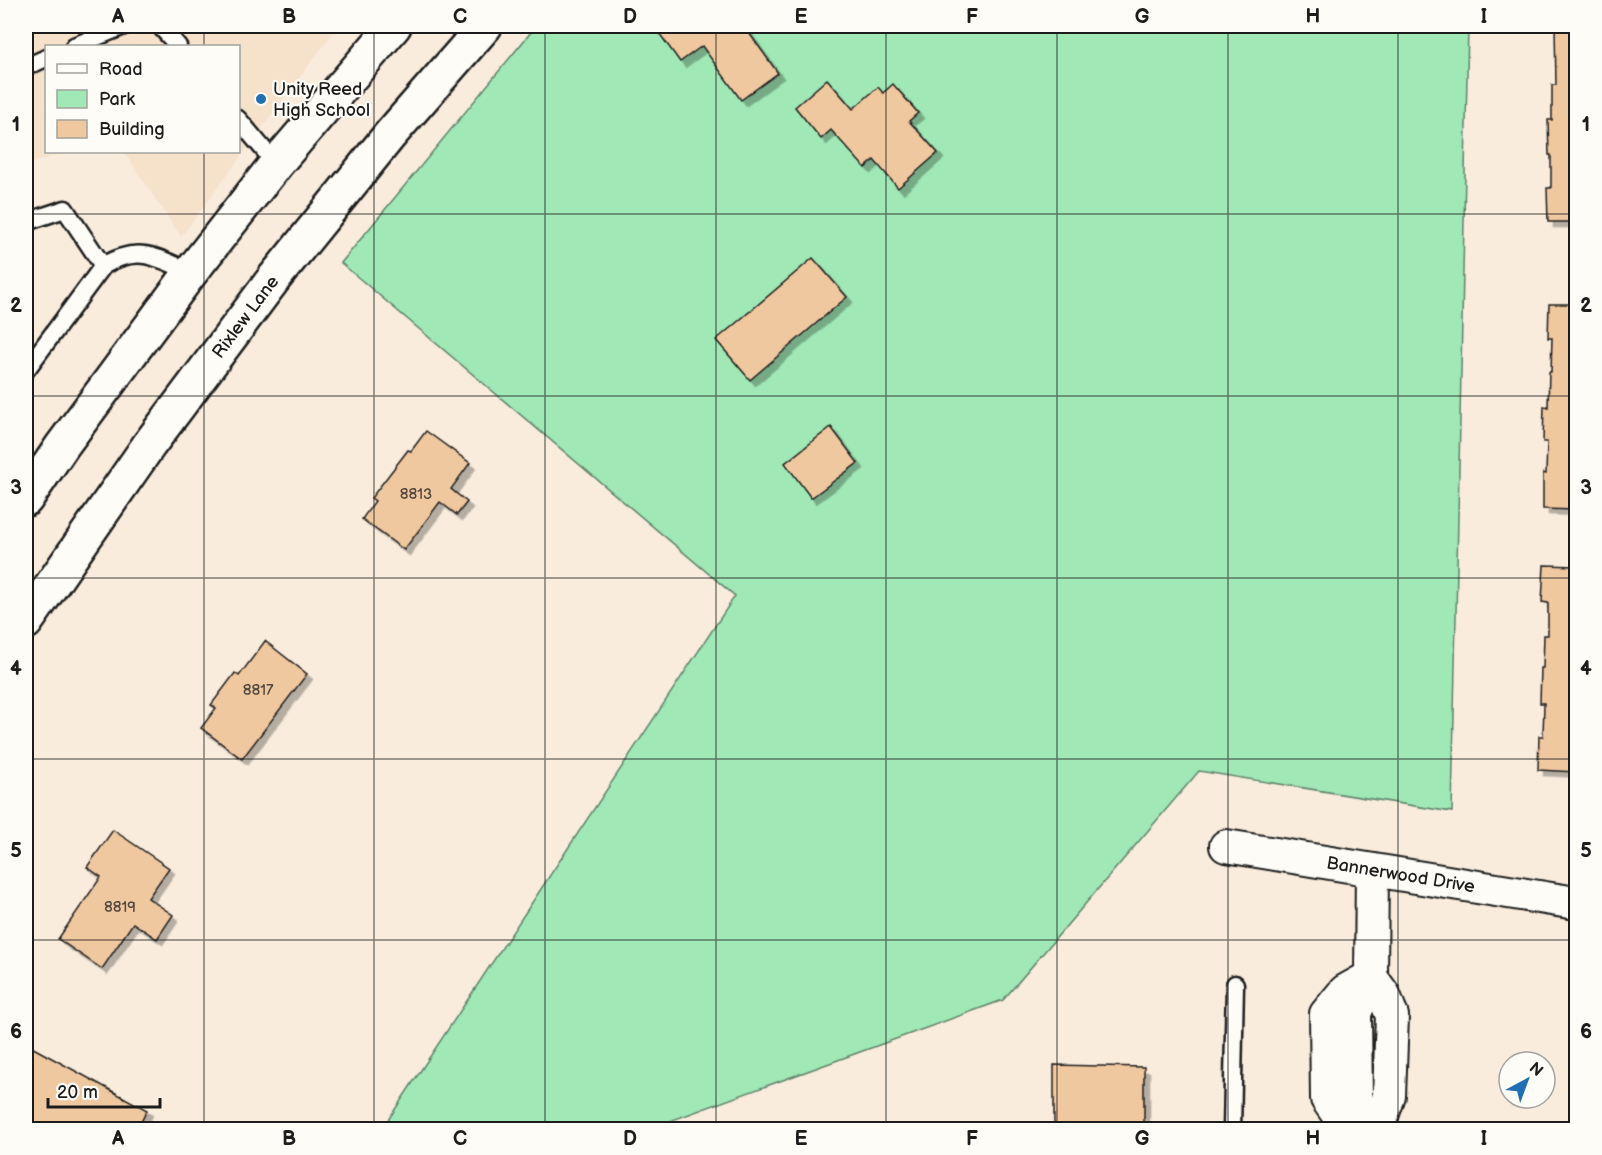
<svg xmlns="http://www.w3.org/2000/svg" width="1602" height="1155" viewBox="0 0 1602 1155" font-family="'Balsamiq Sans',sans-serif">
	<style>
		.built { fill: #f6e1cb }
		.green { fill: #a0e8b6; stroke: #5e8269; stroke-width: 1.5 }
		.building { fill: #f0c8a0; stroke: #1c1c1c; stroke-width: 1.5; filter: url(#shadow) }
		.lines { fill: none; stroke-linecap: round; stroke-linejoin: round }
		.lane-casing { stroke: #1c1c1c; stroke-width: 21 }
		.street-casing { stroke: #1c1c1c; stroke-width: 36 }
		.secondary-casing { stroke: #1c1c1c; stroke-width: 38 }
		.lane { stroke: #fdfcf7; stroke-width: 16 }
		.street { stroke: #fdfcf7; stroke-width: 32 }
		.secondary { stroke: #fdfcf7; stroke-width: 33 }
		.grid { fill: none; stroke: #1c1c1c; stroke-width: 1.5; stroke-opacity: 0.55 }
		.poi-dot { fill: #1f6fb2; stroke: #fdfcf7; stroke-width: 2 }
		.labels { text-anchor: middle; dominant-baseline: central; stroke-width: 4.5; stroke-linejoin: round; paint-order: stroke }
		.number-label { font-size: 15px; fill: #51473d }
		.poi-label { font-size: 18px; fill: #1c1c1c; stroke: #fdfcf7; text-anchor: start }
		.street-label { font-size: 18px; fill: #1c1c1c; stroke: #fdfcf7 }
		.neatline { fill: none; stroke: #1c1c1c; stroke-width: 2 }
		.grid-label { font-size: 20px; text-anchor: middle; font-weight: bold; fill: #1c1c1c }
	</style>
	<defs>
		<filter id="shadow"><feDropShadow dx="5.5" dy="5.5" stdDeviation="0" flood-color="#0004"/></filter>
	</defs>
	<rect width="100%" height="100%" fill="#f9ecdd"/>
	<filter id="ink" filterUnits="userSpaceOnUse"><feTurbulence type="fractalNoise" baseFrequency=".0167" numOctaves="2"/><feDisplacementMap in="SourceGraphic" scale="12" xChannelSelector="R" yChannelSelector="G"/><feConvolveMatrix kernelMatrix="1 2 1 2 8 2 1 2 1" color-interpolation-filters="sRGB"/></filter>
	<g filter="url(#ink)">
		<!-- built -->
		<polygon class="built" points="26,26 338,26 181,237 124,152 238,152 238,46 46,46 46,152 66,152 26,165"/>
		<!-- green -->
		<polygon class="green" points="536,26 1468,26 1452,812 1199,771 1003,1000 648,1129 382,1129 735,596 341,263"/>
		<!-- building -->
		<g class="building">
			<polygon points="654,26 744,26 778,73 741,100 702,46 680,62"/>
			<polygon points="1555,26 1576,26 1576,222 1548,222 1547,188 1551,188 1551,155 1549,155 1548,120 1552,120 1552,85 1556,85"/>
			<polygon points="827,79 853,109 878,87 883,93 893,84 918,113 909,121 938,153 898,188 874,160 865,168 831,130 821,139 795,107"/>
			<polygon points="813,258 847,297 750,380 716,340"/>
			<polygon points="1549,304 1576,304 1576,510 1543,509 1543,473 1546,474 1547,442 1543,442 1544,406 1548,407 1549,372 1551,372 1552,338 1548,338"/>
			<polygon points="831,427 858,463 811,498 785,463"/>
			<polygon points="426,431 470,463 451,489 467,502 457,515 440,502 404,550 362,519 375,501 371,498 408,450 411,451"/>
			<polygon points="1544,565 1576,566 1576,772 1538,770 1539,736 1543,736 1544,703 1540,703 1541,668 1543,668 1544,635 1548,635 1548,603 1542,602"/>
			<polygon points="265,641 307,674 242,759 201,728 216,708 211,705 235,673 239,676"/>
			<polygon points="113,830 169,868 148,898 173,915 157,939 133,923 102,969 58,939 101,877 87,867"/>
			<polygon points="26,1044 147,1110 137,1130 26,1130"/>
			<polygon points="1054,1065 1144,1067 1144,1130 1054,1130"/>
		</g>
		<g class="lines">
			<defs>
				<g id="lane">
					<polyline points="160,26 178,46"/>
					<polyline points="74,46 124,26"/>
					<polyline points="26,67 46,58"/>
					<polyline points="238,119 276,164"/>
					<polyline points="26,222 65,209 103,266"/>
					<path d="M26,370l77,-104c36,-22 54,-8 88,6"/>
					<polyline points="1232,1130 1235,984"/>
				</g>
				<g id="street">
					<path id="s1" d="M1226,846l350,57"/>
					<polyline points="1371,977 1384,995 1392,1016 1389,1096 1382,1116 1373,1130"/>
					<polyline points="1357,1130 1343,1122 1327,1099 1326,1014 1345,991 1370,977"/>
					<polyline points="1366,1130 1356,1099 1355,1013 1371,977 1372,870"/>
				</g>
				<g id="secondary">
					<polyline points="26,499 62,446 191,272 276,164 394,26"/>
					<path id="s2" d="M26,622l123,-177 126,-168 114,-141 96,-110"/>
				</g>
			</defs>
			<!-- lane casing -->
			<use href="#lane" class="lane-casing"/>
			<!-- street casing -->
			<use href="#street" class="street-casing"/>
			<!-- secondary casing -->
			<use href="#secondary" class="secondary-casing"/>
			<!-- lane -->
			<use href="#lane" class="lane"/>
			<!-- street -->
			<use href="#street" class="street"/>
			<!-- secondary -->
			<use href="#secondary" class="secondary"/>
		</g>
	</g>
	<!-- grid -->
	<path class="grid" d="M204,26v20M374,26v1104M545,26v1104M716,26v1104M886,26v1104M1057,26v1104M1228,26v1104M1398,26v1104M204,152v978M26,214h1550M26,396h1550M26,578h1550M26,759h1550M26,940h1550"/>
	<!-- markers -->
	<circle class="poi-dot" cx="261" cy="99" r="6"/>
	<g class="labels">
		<!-- number labels -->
		<g class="number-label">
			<text x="416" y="494">8813</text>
			<text x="258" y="690">8817</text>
			<text x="120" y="907">8819</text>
		</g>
		<!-- poi labels -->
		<g class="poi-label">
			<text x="273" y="89">Unity Reed<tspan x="273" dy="21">High School</tspan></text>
		</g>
		<!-- street labels -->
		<g class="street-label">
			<text stroke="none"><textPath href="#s2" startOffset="376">Rixlew Lane</textPath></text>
			<text stroke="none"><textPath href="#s1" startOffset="177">Bannerwood Drive</textPath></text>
		</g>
	</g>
	<!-- margin -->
	<rect width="1602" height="1155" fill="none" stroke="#fdfcf7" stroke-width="66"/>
	<!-- legend -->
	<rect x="45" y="45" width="195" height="108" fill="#fdfcf7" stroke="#a3a29f" stroke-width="1.5"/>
	<rect x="57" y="64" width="30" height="9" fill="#fdfcf7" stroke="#a3a29f" stroke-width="1.5"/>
	<text x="99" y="75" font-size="18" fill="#1c1c1c">Road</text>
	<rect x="57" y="90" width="30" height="18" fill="#a0e8b6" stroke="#a3a29f" stroke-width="1.5"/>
	<text x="99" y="105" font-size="18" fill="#1c1c1c">Park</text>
	<rect x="57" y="120" width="30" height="18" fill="#f0c8a0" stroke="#a3a29f" stroke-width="1.5"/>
	<text x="99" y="135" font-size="18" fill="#1c1c1c">Building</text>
	<!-- north arrow -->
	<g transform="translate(1527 1080) rotate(41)"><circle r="28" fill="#fdfcf7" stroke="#a3a29f" stroke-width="1.5"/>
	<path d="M0-4.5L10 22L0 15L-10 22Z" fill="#1f6fb2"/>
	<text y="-9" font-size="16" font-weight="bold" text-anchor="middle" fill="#1c1c1c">N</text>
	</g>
	<!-- scale -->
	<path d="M48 1098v9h112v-9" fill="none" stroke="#1c1c1c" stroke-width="3"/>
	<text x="57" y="1098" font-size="18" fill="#1c1c1c" stroke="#fdfcf7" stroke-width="4.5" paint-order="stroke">20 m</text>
	<rect x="33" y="33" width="1536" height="1089" class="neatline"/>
	<g class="grid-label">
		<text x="118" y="23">A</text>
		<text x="289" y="23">B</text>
		<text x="460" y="23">C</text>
		<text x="630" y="23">D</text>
		<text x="801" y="23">E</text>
		<text x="972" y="23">F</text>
		<text x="1142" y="23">G</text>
		<text x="1313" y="23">H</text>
		<text x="1484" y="23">I</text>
		<text x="16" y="131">1</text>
		<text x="1586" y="131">1</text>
		<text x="16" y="312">2</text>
		<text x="1586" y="312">2</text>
		<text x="16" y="494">3</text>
		<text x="1586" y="494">3</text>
		<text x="16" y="675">4</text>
		<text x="1586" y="675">4</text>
		<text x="16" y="857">5</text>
		<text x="1586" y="857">5</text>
		<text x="16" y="1038">6</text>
		<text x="1586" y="1038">6</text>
		<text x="118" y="1145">A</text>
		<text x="289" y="1145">B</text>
		<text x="460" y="1145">C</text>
		<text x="630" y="1145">D</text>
		<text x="801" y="1145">E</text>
		<text x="972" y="1145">F</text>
		<text x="1142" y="1145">G</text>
		<text x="1313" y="1145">H</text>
		<text x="1484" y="1145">I</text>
	</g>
</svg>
